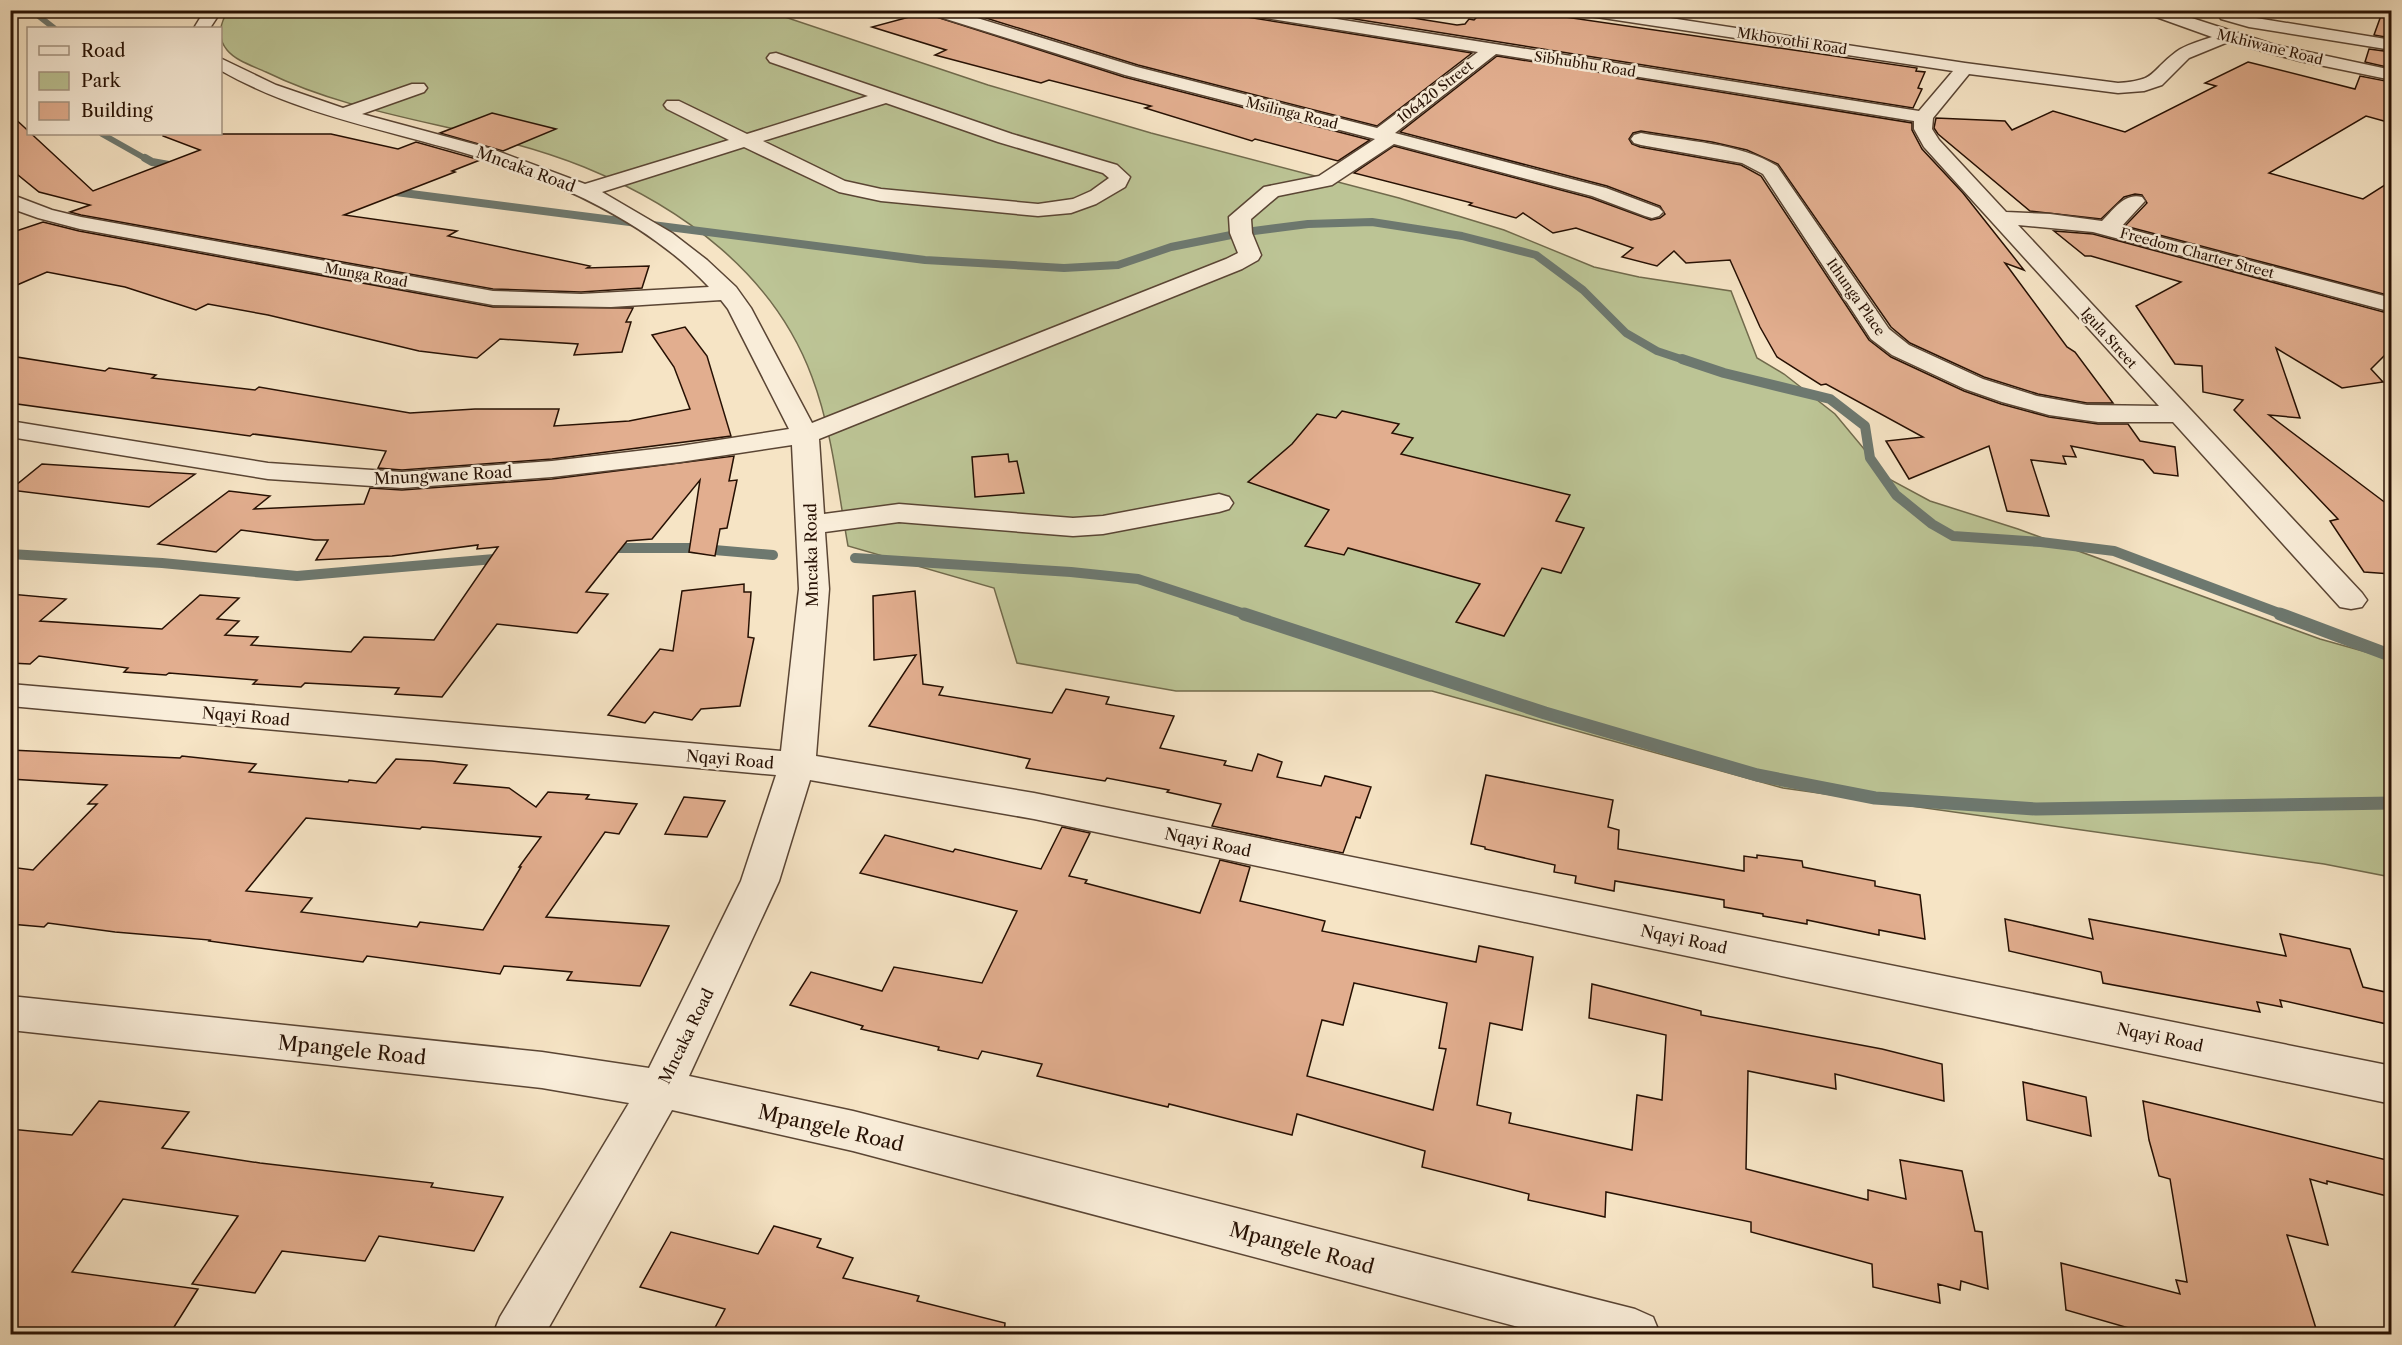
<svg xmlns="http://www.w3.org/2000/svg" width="2402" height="1345" viewBox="0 0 2402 1345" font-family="'Libre Caslon Text',serif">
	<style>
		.green { fill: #bcc495; stroke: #716a4c; stroke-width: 1.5 }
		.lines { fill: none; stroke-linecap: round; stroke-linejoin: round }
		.stream-far3 { stroke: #6d786f; stroke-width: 6 }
		.stream-far2 { stroke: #6d786f; stroke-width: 8 }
		.stream-far1 { stroke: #6d786f; stroke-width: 10 }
		.stream { stroke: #6d786f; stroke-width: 13 }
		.building { fill: #e2ae8f; stroke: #261003; stroke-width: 1.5; fill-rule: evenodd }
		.minor-casing { stroke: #5a4534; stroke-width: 3 }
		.minor { fill: #f9edd9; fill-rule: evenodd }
		.labels { text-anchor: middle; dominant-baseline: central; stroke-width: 5; stroke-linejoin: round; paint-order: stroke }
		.far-street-label { font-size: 14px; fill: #261003; stroke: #f9edd9 }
		.street-label { font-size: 16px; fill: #261003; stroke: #f9edd9 }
		.near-street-label { font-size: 20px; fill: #261003; stroke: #f9edd9 }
	</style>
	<rect width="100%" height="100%" fill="#f6e4c5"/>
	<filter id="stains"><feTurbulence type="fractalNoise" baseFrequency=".00333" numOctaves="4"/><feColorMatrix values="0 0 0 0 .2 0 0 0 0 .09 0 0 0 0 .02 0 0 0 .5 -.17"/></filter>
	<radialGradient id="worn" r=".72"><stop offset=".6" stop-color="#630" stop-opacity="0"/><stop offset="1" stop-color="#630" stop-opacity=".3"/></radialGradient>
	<!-- green -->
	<path class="green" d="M242,10l525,1 221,74 163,48 248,65 105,32 90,37 45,10 92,14 26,67 27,16 51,40 54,65 41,22 88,28 302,110 71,20v218l-67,-13 -541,-76 -351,-97h-256l-159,-28 -23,-75 -146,-42c-10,-56 -16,-116 -36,-169 -38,-103 -130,-170 -228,-210 -103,-42 -218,-46 -318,-95 -13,-6 -30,-11 -39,-22 -9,-11 -8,-22 -2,-34z"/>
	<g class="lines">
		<!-- stream-far3 -->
		<g class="stream-far3">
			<polyline points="31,10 54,28"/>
			<polyline points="102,134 148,160"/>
		</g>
		<!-- stream-far2 -->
		<g class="stream-far2">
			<polyline points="145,158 152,162 180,167"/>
			<polyline points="388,191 925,260 1064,268 1118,265 1171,247 1246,232 1308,224 1372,222 1462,236 1536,255 1583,290 1626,333 1657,351 1687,361"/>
		</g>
		<!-- stream-far1 -->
		<g class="stream-far1">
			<polyline points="1682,359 1724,373 1830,399 1865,426 1870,458 1896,495 1932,524 1953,536 2041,542 2114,551 2284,615"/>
			<polyline points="606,548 691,548 773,555"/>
			<polyline points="10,554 162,563 297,576 506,558"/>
			<polyline points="855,558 1071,572 1138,579 1248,615"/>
		</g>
		<!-- stream -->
		<g class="stream">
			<polyline points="1244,614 1545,713 1757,775 1875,798 2036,809 2392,803"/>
			<polyline points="2280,614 2392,656"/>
		</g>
	</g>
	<!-- building -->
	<g class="building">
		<polygon points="960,10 1237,10 1247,17 1472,53 1377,126 1138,65"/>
		<polygon points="1298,10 1363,10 1457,25 1465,24 1469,19 1474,20 1484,10 1517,10 1917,68 1916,71 1925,72 1918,88 1922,89 1913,108"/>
		<polygon points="2383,10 2391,10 2391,38 2374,35"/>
		<polygon points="924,13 1124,77 1370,140 1338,161 1255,139 1252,141 1145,108 1151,106 1049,80 1041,83 935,55 946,50 872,27"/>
		<polygon points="2369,49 2391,52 2391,68 2365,62"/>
		<polygon points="1497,56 1912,123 1912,130 1922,149 1963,193 2024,270 2005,263 2067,347 2075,352 2113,403 2087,403 2038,394 1984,377 1910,343 1891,327 1778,164 1747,150 1712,142 1641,131 1633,133 1629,139 1632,144 1640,147 1741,165 1761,176 1869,340 1891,357 1964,391 2001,404 2049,417 2098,424 2128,424 2140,441 2175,447 2178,476 2154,473 2143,460 2071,446 2076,457 2063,456 2066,464 2031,460 2049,516 2007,511 1989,446 1909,479 1886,441 1923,437 1826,384 1821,385 1777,357 1760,327 1730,260 1686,263 1674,251 1657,266 1622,257 1633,248 1576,228 1553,233 1523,213 1516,218 1469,205 1472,203 1354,173 1394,146 1591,198 1651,220 1660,218 1665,214 1660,206 1607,186 1400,132"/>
		<polygon points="2248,62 2355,89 2360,76 2391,82 2391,123 2366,116 2269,173 2363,199 2391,181 2391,296 2125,226 2147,203 2142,195 2135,194 2124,197 2101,219 2030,211 1938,134 1934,128 1936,118 2005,121 2012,130 2053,111 2125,132 2216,86 2205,83"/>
		<polygon points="492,113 556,129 503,151 440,133"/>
		<polygon points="10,114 93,191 200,150 163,136 163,134 331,134 398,149 416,142 480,160 452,171 455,172 344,215 457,231 448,236 590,266 587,268 649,266 642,288 581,292 493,289 81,215 70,212 90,205 39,192 18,175 10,166"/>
		<polygon points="43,222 79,231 493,307 633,308 626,322 631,322 622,352 574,355 578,344 500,339 477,358 419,351 268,315 208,304 196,310 125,287 47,272 10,288 10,233"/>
		<polygon points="2054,231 2093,234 2391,314 2391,349 2371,369 2383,382 2342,388 2276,348 2300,418 2269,415 2391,507 2391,574 2364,572 2330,521 2338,519 2234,410 2243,400 2203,392 2202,366 2175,364 2136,306 2181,282 2091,256 2085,256"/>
		<polygon points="685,327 707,356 731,436 552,459 402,470 378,468 386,451 253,434 250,436 10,403 10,356 105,371 109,368 156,375 152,378 255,390 259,387 410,413 475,409 559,409 554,426 629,421 690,409 674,367 652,335"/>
		<polygon points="1342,411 1399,424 1392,433 1413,438 1401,454 1570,495 1556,521 1584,528 1561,573 1542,568 1504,636 1456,622 1480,584 1348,548 1344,555 1305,546 1329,510 1248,482 1292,444 1317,414 1336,418"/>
		<polygon points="1008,454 1009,462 1017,461 1024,493 975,497 972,457"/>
		<polygon points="734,456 729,481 737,480 727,528 720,529 715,556 689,552 700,480 652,539 627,541 586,592 608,594 577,633 497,624 442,697 395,694 399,688 305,683 301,687 253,684 257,680 169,673 166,675 124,672 128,668 39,656 30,664 10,663 10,594 66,599 40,621 162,629 200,595 239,598 217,619 239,621 225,635 258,637 251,645 351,652 364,637 434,640 498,547 477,549 478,545 392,556 316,560 328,540 315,540 241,530 216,552 158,544 229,491 270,496 254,509 364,504 370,488 402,490 552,479"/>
		<polygon points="42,464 195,474 149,507 10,490"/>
		<polygon points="744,584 744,592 751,592 748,637 754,638 740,706 701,709 692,720 654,712 645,723 608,715 660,649 673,651 682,591"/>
		<polygon points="915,591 923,684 943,687 939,695 1052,713 1066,689 1109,697 1106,704 1174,716 1160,748 1226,761 1224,765 1252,771 1258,754 1282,762 1277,777 1321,786 1325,776 1371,787 1360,818 1356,817 1343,853 1212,826 1221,804 1167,792 1169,790 1107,778 1105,781 1026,768 1030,759 869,726 916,655 874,660 873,596"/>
		<path d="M10,750l170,8 2,-2 74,8 -7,8 99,10 1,-2 27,3 20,-24 36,2 35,4 -13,18 55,5 27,19 12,-15 41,3 -3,4 51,5 -18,30 -14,-2 -59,85 123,9 -29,60 -73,-6 5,-8 -68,-6 -4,8 -133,-18 -4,6 -154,-21 1,-1 -95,-8 -67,-9 -4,4 -34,-3v-57l23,3 64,-66h-9l19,-19 -97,-6zM306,818l114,11 2,-2 119,10 -22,30h2l-38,63 -63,-8 -3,5 -116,-15 11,-14 -66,-7z"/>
		<polygon points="1486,775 1613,800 1608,827 1619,830 1618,849 1744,871 1744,856 1757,858 1757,855 1802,861 1803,867 1875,881 1875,886 1920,895 1925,939 1879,930 1879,935 1807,920 1807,924 1763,916 1763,914 1724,907 1724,900 1615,881 1614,891 1575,883 1576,876 1554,872 1555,865 1485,849 1485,847 1471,844"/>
		<polygon points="684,797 725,801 707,837 665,834"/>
		<path d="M1062,827l28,6 -21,43 18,4 -2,3 115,30 20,-53 30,7 -10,34 85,20 -3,10 154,31 3,-16 54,11 -11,73 -32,-7 -13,82 34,8 -2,10 123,27 5,-55 25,5 4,-65 -77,-17 3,-34 109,27v4l181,34 60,15 2,37 -109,-27 1,15 -88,-18 -2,98 122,31v-10l38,9 -6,-39 62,11 13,60 7,1 6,57 -27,-8 -1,9 -22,-6 2,19 -67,-16 -1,-23 -121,-32v-10l-145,-30 -1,25 -77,-17 1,-6 -107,-27 3,-16 -128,-37 -5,21 -123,-31 -1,3 -131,-31 5,-12 -60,-13 -4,8 -40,-9 1,-3 -78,-18 2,-3 -73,-21 21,-33 71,19 12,-24 88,16 35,-72 -157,-38 25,-38 68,17 2,-3 86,20zM1354,983l93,20 -8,45 7,1 -13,61 -126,-34 15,-56 21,5z"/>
		<polygon points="2005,919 2093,939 2089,919 2286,956 2280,934 2350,949 2363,987 2385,992 2391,1013 2391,1025 2280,1000 2282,1007 2257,1002 2260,1012 2103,983 2101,972 2009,951"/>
		<polygon points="2023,1082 2086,1097 2091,1136 2027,1120"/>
		<polygon points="99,1101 189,1112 162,1148 260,1163 433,1183 431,1187 503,1197 474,1251 379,1236 365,1261 282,1251 255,1293 192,1284 238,1216 123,1199 72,1272 198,1289 169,1335 10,1335 10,1129 72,1135"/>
		<polygon points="2143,1101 2391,1161 2391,1197 2327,1181 2327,1184 2310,1179 2328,1245 2287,1235 2318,1335 2153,1335 2066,1310 2061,1263 2180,1294 2176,1280 2187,1282 2170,1179 2159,1176 2149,1140"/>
		<polygon points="774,1226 821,1239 817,1247 853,1258 843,1278 919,1296 917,1301 1005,1323 1004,1335 711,1335 725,1309 640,1287 671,1232 758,1254"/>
	</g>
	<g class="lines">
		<defs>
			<g id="minor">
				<polygon points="205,10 222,10 210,28 194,28"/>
				<path d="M925,10h26l186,57 240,61 101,-76 -231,-37 -8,-5h41l639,101 34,-40 -370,-56 -8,-5h43l347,53 153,20c40,-3 30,-10 58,-31 9,-7 24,-11 36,-15l-67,-24 -2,-3h24l108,35 117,25v10l-92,-19 -72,-19 -39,16 -27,27 -18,6 -26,2 -149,-19 -36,44 -1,11 7,11 67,72 44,2 52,7c11,-11 23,-29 40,-24l3,4 -24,26 271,71v14l-299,-80 -75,-7 344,368 5,7 -5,7 -11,2 -11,-2 -167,-185h-75l-49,-7 -47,-13 -37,-13 -73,-34 -21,-16 -108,-165 -21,-11 -101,-18 -7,-2 -3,-4 3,-4 7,-2c42,8 100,10 136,33l112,163 20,16 74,34 54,17 50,9 72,1 -235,-259 -10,-18v-8l-418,-67 -101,79 211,55 53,20 4,4 -4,4 -7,2 -7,-2 -53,-20 -198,-52 -62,41 -54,11 -27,23 1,14 9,22 -3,5 -16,9 -423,170 5,75 75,-10 174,14 30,-2 116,-22 10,3 4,6 -4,6 -10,3 -116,22 -30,2 -174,-14 -74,10 4,57 -13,167 218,37 1358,273v38l-1358,-285 -224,-39 -31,101 -90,195 164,35 782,198 18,8 7,17h-115l-692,-183 -181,-41 -127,224h-52l7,-17 129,-214 -87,-15 -532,-58v-34l532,56 107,16 92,-187 35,-106 -766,-69v-22l771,67 18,-162 -7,-144 -112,17 -128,15 -150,11 -134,-9 -258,-42v-16l258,42 134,9 150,-11 128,-15 109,-17 -61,-120 -7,-9 -110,7 -118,-2 -413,-76 -42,-11 -28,-10v-14l42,16 29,7 412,74 88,3 128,-7c-68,-72 -168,-113 -262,-139 -78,-22 -155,-37 -227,-78v-12l56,27 67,23 69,-24h12l3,4 -3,4 -62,22 130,35 93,35 144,-44 -62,-31 -3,-4 3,-4h12l68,33 121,-38 -98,-34 -3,-4 3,-4 6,-1 236,81 105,31 13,12 -5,10 -29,17 -25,9 -33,3 -157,-15 -42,-9 -95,-45 -142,45 70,41 35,27 29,27 15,21 61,115 414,-164 12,-6 -8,-20 -1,-16 35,-30 55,-11 56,-37 -250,-64 -198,-62zM886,103l112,39 105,31 6,5 -18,13 -18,8 -35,5 -157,-15 -36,-8 -82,-40z"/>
				<polygon points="2227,11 2250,17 2392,40 2392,50 2249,27 2221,19 2219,16 2221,13"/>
			</g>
		</defs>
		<!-- minor casing -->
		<use href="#minor" class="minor-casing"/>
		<!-- minor -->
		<use href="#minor" class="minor"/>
	</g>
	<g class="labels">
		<!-- far-street labels -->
		<g class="far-street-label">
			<text transform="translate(1792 41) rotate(9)">Mkhovothi Road</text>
			<text transform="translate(2270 47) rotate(14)">Mkhiwane Road</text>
			<text transform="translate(1585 64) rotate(9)">Sibhubhu Road</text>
			<text transform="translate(1435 92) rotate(-38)">106420 Street</text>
			<text transform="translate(1292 113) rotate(14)">Msilinga Road</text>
			<text transform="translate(2197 253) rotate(15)">Freedom Charter Street</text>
			<text transform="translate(366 275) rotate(10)">Munga Road</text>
			<text transform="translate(1856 297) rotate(55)">Ithunga Place</text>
			<text transform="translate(2109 338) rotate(48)">Igula Street</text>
		</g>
		<!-- street labels -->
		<g class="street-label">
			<text transform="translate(526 169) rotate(20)">Mncaka Road</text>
			<text transform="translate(443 475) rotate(-3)">Mnungwane Road</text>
			<text transform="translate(811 555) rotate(-91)">Mncaka Road</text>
			<text transform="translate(246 716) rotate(5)">Nqayi Road</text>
			<text transform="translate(730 759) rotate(5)">Nqayi Road</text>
			<text transform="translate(1208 842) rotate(12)">Nqayi Road</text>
			<text transform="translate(1684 939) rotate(12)">Nqayi Road</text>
			<text transform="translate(686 1036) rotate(-64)">Mncaka Road</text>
			<text transform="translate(2160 1037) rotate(12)">Nqayi Road</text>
		</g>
		<!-- near-street labels -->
		<g class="near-street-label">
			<text transform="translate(352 1050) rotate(6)">Mpangele Road</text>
			<text transform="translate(831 1128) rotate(13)">Mpangele Road</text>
			<text transform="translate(1302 1248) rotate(15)">Mpangele Road</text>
		</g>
	</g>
	<!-- margin -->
	<rect width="2402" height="1345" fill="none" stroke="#f6e4c5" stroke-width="36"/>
	<rect x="12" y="12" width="2378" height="1321" fill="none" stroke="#261003" stroke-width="3"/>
	<rect x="18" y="18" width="2366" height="1309" fill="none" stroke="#261003" stroke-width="1.5"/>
	<!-- legend -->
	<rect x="27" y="27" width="195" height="108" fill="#f9edd9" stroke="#a59583" stroke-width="1.5"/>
	<rect x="39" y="46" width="30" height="9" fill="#f9edd9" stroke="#a59583" stroke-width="1.5"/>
	<text x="81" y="57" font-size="18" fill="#261003">Road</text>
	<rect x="39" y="72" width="30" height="18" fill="#bcc495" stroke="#a59583" stroke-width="1.5"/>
	<text x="81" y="87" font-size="18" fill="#261003">Park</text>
	<rect x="39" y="102" width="30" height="18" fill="#e2ae8f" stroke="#a59583" stroke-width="1.5"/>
	<text x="81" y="117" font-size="18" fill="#261003">Building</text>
	<rect width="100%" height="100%" filter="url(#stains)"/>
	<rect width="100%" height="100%" fill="url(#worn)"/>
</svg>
